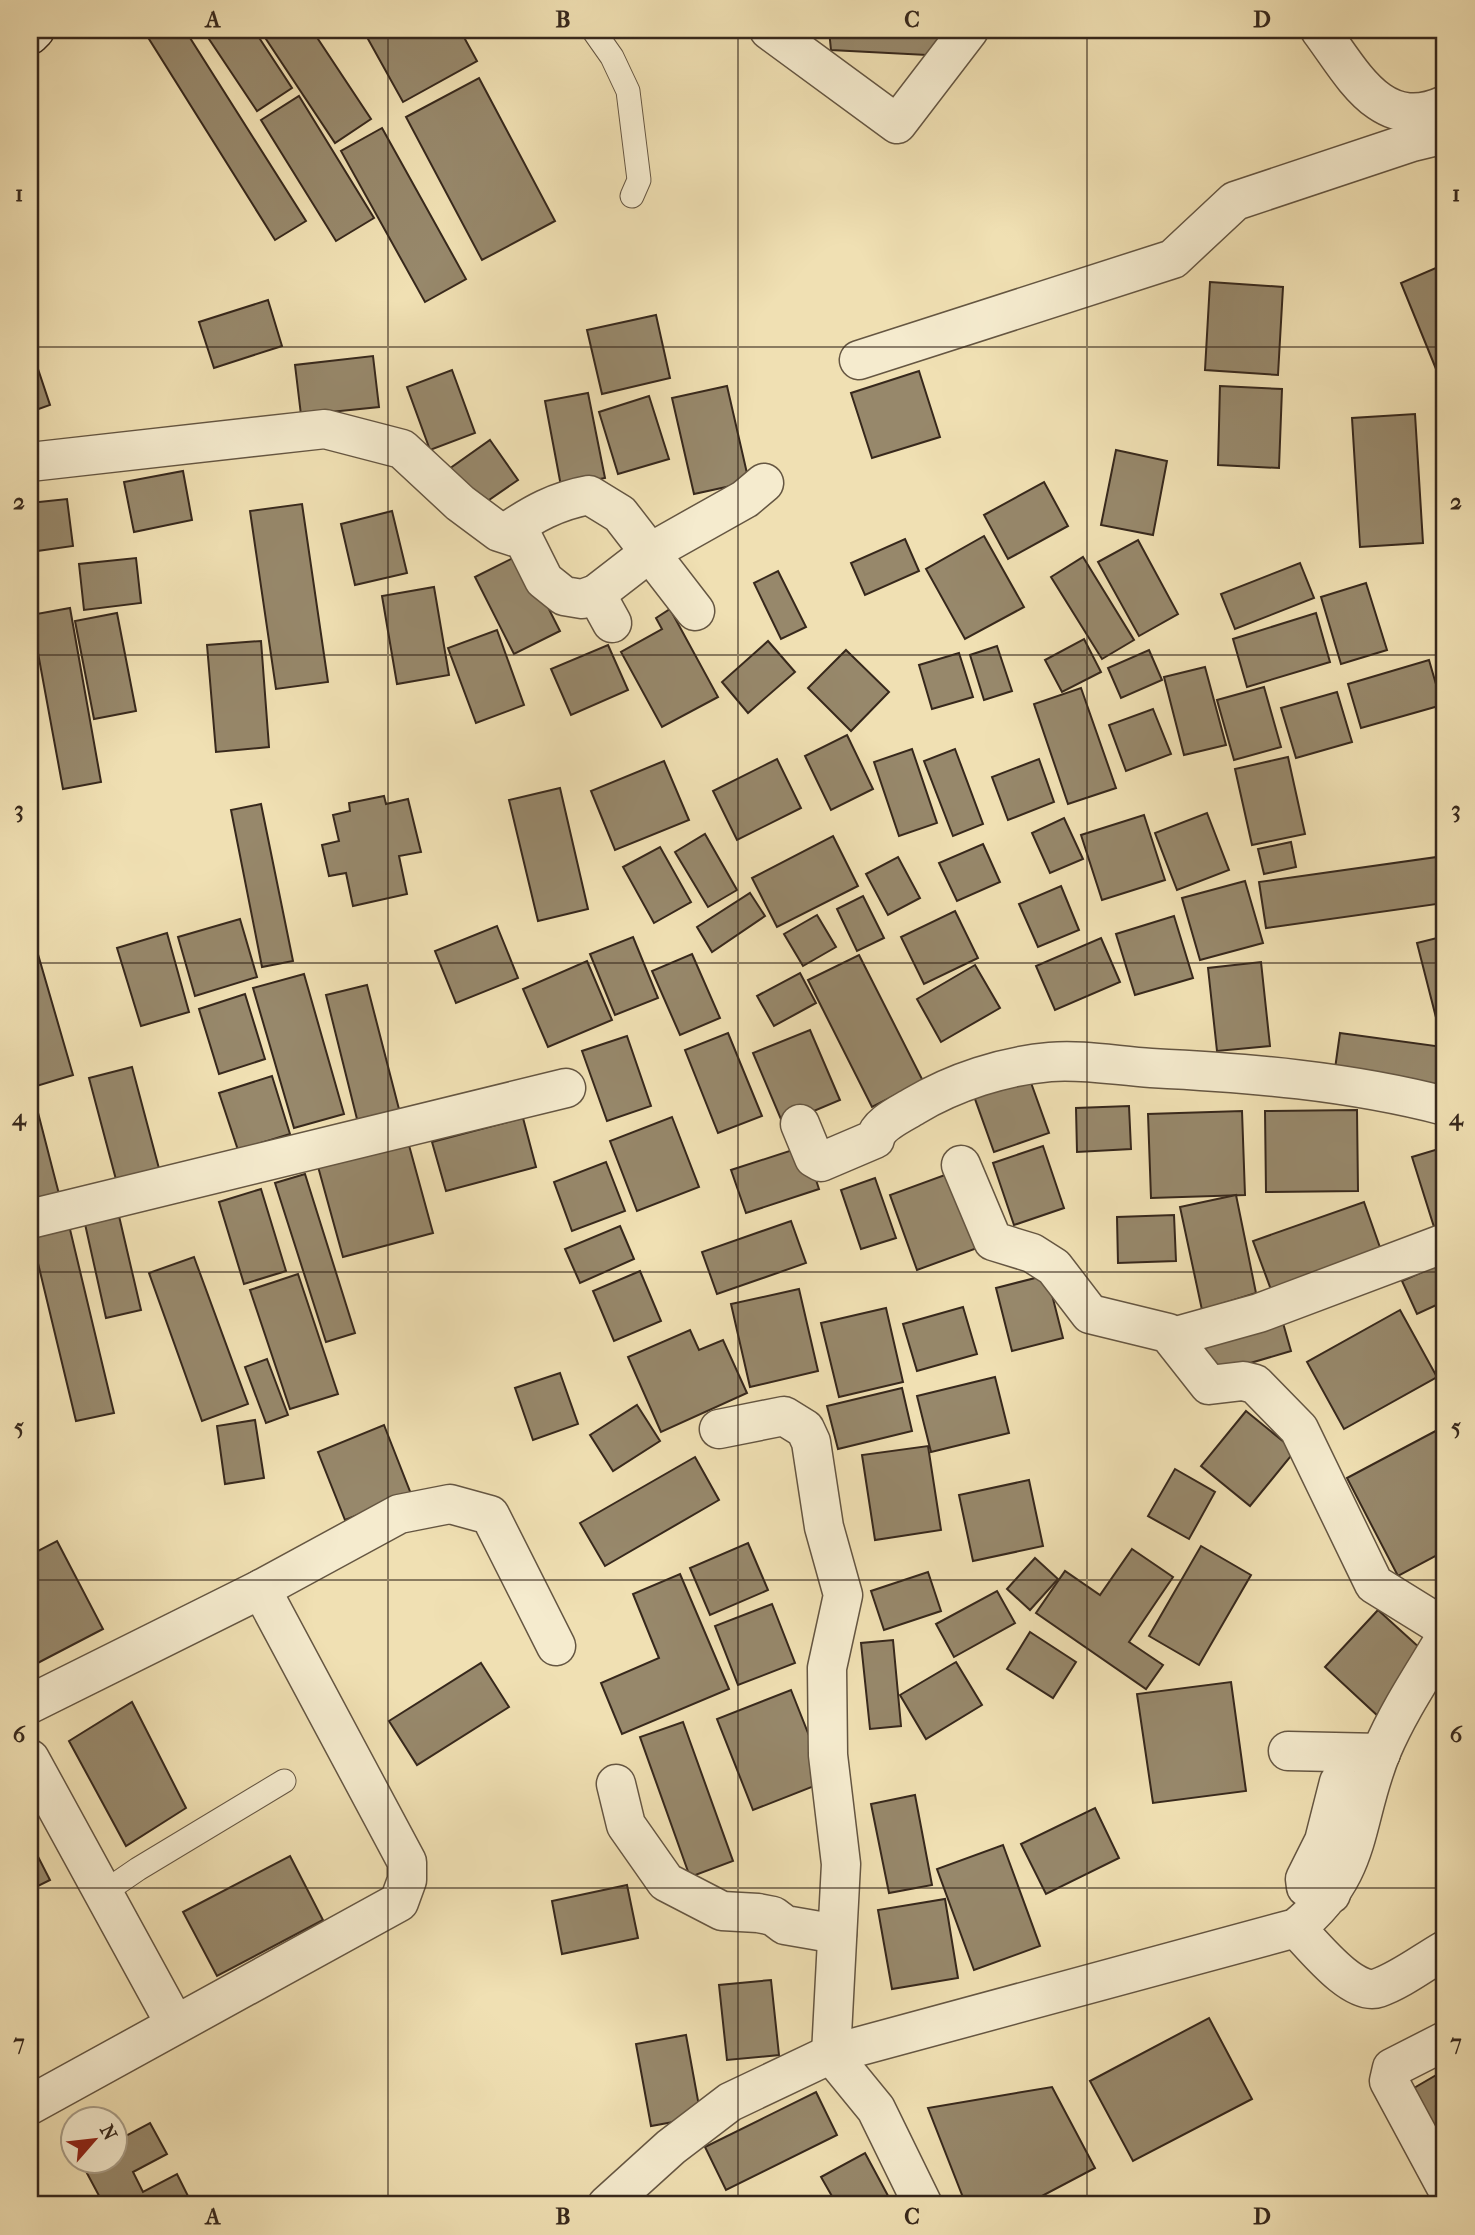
<svg xmlns="http://www.w3.org/2000/svg" width="1475" height="2235" viewBox="0 0 1475 2235" font-family="'IM FELL French Canon',serif">
	<style>
		.building { fill: #97886b; stroke: #37281c; stroke-width: 2 }
		.lines { fill: none; stroke-linecap: round; stroke-linejoin: round }
		.lane-casing { stroke: #655642; stroke-width: 25 }
		.street-casing { stroke: #655642; stroke-width: 41 }
		.secondary-casing { stroke: #37281c; stroke-width: 41 }
		.lane { stroke: #f5ebce; stroke-width: 23 }
		.street { stroke: #f5ebce; stroke-width: 38 }
		.secondary { stroke: #f5ebce; stroke-width: 38 }
		.grid { fill: none; stroke: #37281c; stroke-width: 2; stroke-opacity: 0.55 }
		.neatline { fill: none; stroke: #37281c; stroke-width: 2.5 }
		.grid-label { font-size: 23px; text-anchor: middle; font-weight: bold; fill: #37281c }
	</style>
	<rect width="100%" height="100%" fill="#f0e0b3"/>
	<filter id="stains"><feTurbulence type="fractalNoise" baseFrequency=".00286" numOctaves="4"/><feColorMatrix values="0 0 0 0 .2 0 0 0 0 .09 0 0 0 0 .02 0 0 0 .5 -.17"/></filter>
	<radialGradient id="worn" r=".72"><stop offset=".6" stop-color="#630" stop-opacity="0"/><stop offset="1" stop-color="#630" stop-opacity=".3"/></radialGradient>
	<!-- building -->
	<g class="building">
		<polygon points="163,30 185,30 306,221 275,240 149,39"/>
		<polygon points="203,30 254,30 292,88 257,111"/>
		<polygon points="260,30 312,30 371,119 335,143"/>
		<polygon points="363,30 460,30 477,61 403,102"/>
		<polygon points="829,30 944,30 927,55 831,50"/>
		<polygon points="479,78 555,221 482,260 406,117"/>
		<polygon points="299,96 374,218 336,241 261,120"/>
		<polygon points="382,128 466,279 425,302 341,151"/>
		<polygon points="1445,264 1445,391 1401,283"/>
		<polygon points="1210,282 1283,287 1278,375 1205,370"/>
		<polygon points="268,300 282,346 214,368 199,322"/>
		<polygon points="656,315 670,378 602,394 587,330"/>
		<polygon points="373,356 379,407 301,415 295,365"/>
		<polygon points="34,357 50,405 30,412 30,358"/>
		<polygon points="452,370 475,433 430,450 407,387"/>
		<polygon points="919,371 940,437 872,458 851,393"/>
		<polygon points="727,386 749,482 694,494 672,398"/>
		<polygon points="1220,386 1282,389 1279,468 1218,465"/>
		<polygon points="588,393 605,478 561,486 545,401"/>
		<polygon points="649,396 669,459 618,474 599,412"/>
		<polygon points="1415,414 1423,543 1360,547 1352,418"/>
		<polygon points="490,440 518,480 476,509 449,469"/>
		<polygon points="1116,450 1167,461 1153,535 1101,525"/>
		<polygon points="183,471 192,520 134,532 124,482"/>
		<polygon points="1044,482 1068,526 1008,559 984,515"/>
		<polygon points="67,499 73,546 30,552 30,503"/>
		<polygon points="302,504 328,682 276,689 250,511"/>
		<polygon points="392,511 407,573 355,585 341,524"/>
		<polygon points="984,536 1024,607 965,639 926,569"/>
		<polygon points="905,539 919,571 865,595 851,563"/>
		<polygon points="1138,540 1178,614 1139,636 1098,562"/>
		<polygon points="521,554 560,631 514,654 475,577"/>
		<polygon points="1083,557 1134,640 1102,659 1051,577"/>
		<polygon points="136,558 141,603 84,610 79,564"/>
		<polygon points="1300,563 1314,598 1235,629 1221,594"/>
		<polygon points="778,571 806,627 781,639 754,583"/>
		<polygon points="1366,583 1387,650 1341,664 1321,597"/>
		<polygon points="434,587 449,675 397,684 382,596"/>
		<polygon points="70,608 101,782 63,789 31,615"/>
		<polygon points="670,609 718,697 662,727 621,652 662,629 656,618"/>
		<polygon points="117,613 136,711 94,719 75,621"/>
		<polygon points="1316,613 1330,662 1247,687 1233,639"/>
		<polygon points="497,630 524,705 476,723 448,648"/>
		<polygon points="1084,639 1101,672 1062,692 1045,660"/>
		<polygon points="261,641 269,747 216,752 207,645"/>
		<polygon points="768,641 795,672 748,713 722,682"/>
		<polygon points="608,645 628,690 571,715 551,669"/>
		<polygon points="997,646 1012,691 984,700 970,655"/>
		<polygon points="846,650 889,692 851,731 808,688"/>
		<polygon points="1149,650 1162,680 1121,698 1108,668"/>
		<polygon points="959,653 973,697 932,709 919,665"/>
		<polygon points="1429,660 1442,705 1361,728 1348,684"/>
		<polygon points="1205,667 1226,745 1184,755 1164,677"/>
		<polygon points="1264,687 1281,747 1234,760 1217,700"/>
		<polygon points="1081,688 1116,788 1068,804 1034,704"/>
		<polygon points="1337,692 1352,742 1296,758 1281,708"/>
		<polygon points="1153,709 1171,754 1126,771 1109,725"/>
		<polygon points="847,735 873,789 831,810 805,756"/>
		<polygon points="912,749 937,823 899,836 874,762"/>
		<polygon points="955,749 983,824 953,836 924,761"/>
		<polygon points="1288,757 1305,834 1252,845 1235,769"/>
		<polygon points="777,759 801,808 737,840 713,791"/>
		<polygon points="1039,759 1054,802 1008,820 992,777"/>
		<polygon points="664,761 689,820 615,850 591,791"/>
		<polygon points="560,788 588,909 538,921 509,800"/>
		<polygon points="384,796 386,804 408,799 421,852 399,856 407,894 353,906 346,873 329,876 322,845 339,841 333,815 350,811 349,803"/>
		<polygon points="261,804 293,961 262,967 231,810"/>
		<polygon points="1207,813 1229,870 1177,890 1155,833"/>
		<polygon points="1144,815 1165,880 1102,900 1081,835"/>
		<polygon points="1064,818 1083,859 1050,873 1032,833"/>
		<polygon points="705,834 737,890 708,907 675,852"/>
		<polygon points="833,836 858,886 777,927 752,878"/>
		<polygon points="1291,842 1296,867 1264,874 1258,849"/>
		<polygon points="983,844 1000,882 957,901 939,863"/>
		<polygon points="660,847 691,902 654,923 623,867"/>
		<polygon points="898,857 920,898 888,915 866,874"/>
		<polygon points="1437,857 1444,903 1266,928 1259,882"/>
		<polygon points="1245,881 1263,943 1200,960 1182,898"/>
		<polygon points="1061,886 1079,930 1038,947 1019,904"/>
		<polygon points="750,893 765,916 712,952 697,927"/>
		<polygon points="863,896 884,938 857,951 837,909"/>
		<polygon points="955,911 978,958 924,984 901,937"/>
		<polygon points="817,915 836,947 803,966 784,934"/>
		<polygon points="1174,916 1193,978 1135,995 1116,934"/>
		<polygon points="240,919 257,977 195,996 178,937"/>
		<polygon points="497,926 518,978 456,1003 435,951"/>
		<polygon points="167,933 189,1012 141,1026 117,948"/>
		<polygon points="1445,936 1445,1044 1443,1045 1417,943"/>
		<polygon points="633,937 658,998 615,1015 590,954"/>
		<polygon points="1101,938 1120,982 1055,1010 1036,966"/>
		<polygon points="35,944 73,1075 30,1088 30,945"/>
		<polygon points="692,954 720,1018 680,1035 652,971"/>
		<polygon points="859,955 923,1081 872,1107 808,980"/>
		<polygon points="587,961 612,1020 548,1047 523,989"/>
		<polygon points="1261,962 1270,1046 1217,1051 1208,968"/>
		<polygon points="975,965 1000,1008 941,1042 917,999"/>
		<polygon points="800,973 816,1003 774,1026 757,996"/>
		<polygon points="304,974 344,1114 294,1128 253,988"/>
		<polygon points="367,985 400,1113 358,1123 326,995"/>
		<polygon points="245,994 265,1059 219,1074 199,1009"/>
		<polygon points="810,1030 840,1100 783,1124 753,1053"/>
		<polygon points="728,1033 762,1116 718,1133 685,1050"/>
		<polygon points="1340,1033 1443,1047 1437,1090 1334,1076"/>
		<polygon points="627,1036 651,1106 607,1121 582,1051"/>
		<polygon points="1025,1066 1049,1133 994,1152 970,1085"/>
		<polygon points="132,1067 161,1176 118,1187 89,1078"/>
		<polygon points="272,1076 290,1134 238,1150 219,1093"/>
		<polygon points="35,1101 59,1194 30,1202 30,1102"/>
		<polygon points="1129,1106 1131,1149 1077,1152 1076,1108"/>
		<polygon points="1357,1110 1358,1191 1266,1192 1265,1111"/>
		<polygon points="1242,1111 1245,1195 1151,1198 1148,1114"/>
		<polygon points="672,1117 699,1187 637,1211 610,1141"/>
		<polygon points="523,1118 536,1167 446,1191 432,1142"/>
		<polygon points="407,1138 433,1233 343,1257 317,1163"/>
		<polygon points="805,1146 819,1189 746,1213 731,1170"/>
		<polygon points="1043,1146 1064,1208 1014,1225 993,1163"/>
		<polygon points="1445,1147 1445,1223 1434,1227 1412,1157"/>
		<polygon points="606,1162 625,1211 572,1231 554,1182"/>
		<polygon points="953,1172 980,1247 917,1270 890,1195"/>
		<polygon points="305,1174 355,1333 326,1342 275,1183"/>
		<polygon points="875,1178 896,1238 861,1249 841,1190"/>
		<polygon points="261,1189 286,1271 244,1284 219,1202"/>
		<polygon points="1236,1195 1256,1293 1202,1310 1180,1207"/>
		<polygon points="1364,1202 1383,1256 1273,1295 1253,1241"/>
		<polygon points="1174,1215 1176,1261 1118,1263 1117,1217"/>
		<polygon points="119,1216 141,1310 106,1318 85,1224"/>
		<polygon points="68,1221 114,1413 76,1421 30,1230"/>
		<polygon points="791,1221 806,1263 717,1294 702,1252"/>
		<polygon points="620,1226 634,1259 580,1283 565,1249"/>
		<polygon points="194,1257 248,1404 202,1421 149,1273"/>
		<polygon points="1445,1262 1445,1301 1417,1314 1402,1281"/>
		<polygon points="640,1271 661,1321 614,1341 593,1291"/>
		<polygon points="298,1274 338,1394 290,1409 250,1290"/>
		<polygon points="1047,1275 1063,1338 1012,1351 996,1288"/>
		<polygon points="799,1289 818,1371 750,1387 731,1304"/>
		<polygon points="963,1307 977,1354 917,1371 903,1324"/>
		<polygon points="886,1308 903,1382 839,1397 821,1323"/>
		<polygon points="1400,1310 1437,1377 1344,1429 1307,1362"/>
		<polygon points="1445,1315 1445,1337 1437,1318"/>
		<polygon points="1283,1323 1291,1351 1213,1374 1204,1345"/>
		<polygon points="690,1330 699,1350 723,1340 747,1393 661,1432 628,1357"/>
		<polygon points="267,1359 288,1415 266,1423 245,1367"/>
		<polygon points="560,1373 578,1424 533,1440 515,1388"/>
		<polygon points="995,1377 1009,1433 931,1452 917,1396"/>
		<polygon points="902,1388 912,1431 838,1449 827,1406"/>
		<polygon points="637,1405 660,1441 613,1471 590,1435"/>
		<polygon points="1246,1411 1295,1451 1250,1506 1201,1466"/>
		<polygon points="255,1420 264,1478 225,1484 217,1426"/>
		<polygon points="384,1425 411,1494 345,1520 318,1452"/>
		<polygon points="1445,1426 1445,1551 1398,1576 1347,1478"/>
		<polygon points="928,1446 941,1530 875,1540 862,1455"/>
		<polygon points="695,1457 719,1500 605,1566 580,1523"/>
		<polygon points="1175,1469 1215,1492 1189,1539 1148,1516"/>
		<polygon points="1029,1480 1043,1546 973,1561 959,1495"/>
		<polygon points="57,1541 103,1629 30,1667 30,1555"/>
		<polygon points="748,1543 768,1590 710,1615 690,1568"/>
		<polygon points="1201,1546 1251,1575 1199,1665 1149,1636"/>
		<polygon points="1132,1549 1173,1577 1129,1642 1163,1665 1146,1689 1036,1613 1065,1571 1100,1595"/>
		<polygon points="1035,1558 1058,1579 1030,1610 1007,1589"/>
		<polygon points="928,1572 941,1611 884,1630 871,1591"/>
		<polygon points="680,1574 729,1689 622,1734 601,1683 659,1658 633,1594"/>
		<polygon points="997,1591 1015,1623 954,1657 936,1624"/>
		<polygon points="772,1604 795,1663 738,1685 715,1626"/>
		<polygon points="1378,1610 1432,1659 1379,1717 1325,1667"/>
		<polygon points="1030,1632 1076,1662 1053,1698 1007,1669"/>
		<polygon points="893,1640 901,1726 870,1729 861,1643"/>
		<polygon points="956,1662 982,1705 926,1739 900,1695"/>
		<polygon points="481,1663 509,1707 417,1765 389,1721"/>
		<polygon points="1231,1682 1246,1791 1153,1803 1137,1694"/>
		<polygon points="791,1690 827,1781 753,1810 717,1719"/>
		<polygon points="132,1702 186,1808 126,1846 69,1741"/>
		<polygon points="683,1722 733,1861 690,1877 640,1737"/>
		<polygon points="915,1795 932,1885 889,1893 871,1804"/>
		<polygon points="1095,1808 1119,1858 1046,1894 1021,1844"/>
		<polygon points="30,1841 50,1880 30,1890"/>
		<polygon points="1003,1845 1040,1946 974,1970 937,1869"/>
		<polygon points="290,1856 323,1920 217,1976 183,1912"/>
		<polygon points="627,1885 638,1938 562,1954 552,1901"/>
		<polygon points="945,1899 958,1978 892,1989 878,1910"/>
		<polygon points="771,1980 779,2055 727,2060 719,1985"/>
		<polygon points="1209,2018 1252,2099 1133,2161 1090,2081"/>
		<polygon points="686,2035 701,2117 651,2126 636,2044"/>
		<polygon points="1445,2070 1445,2157 1407,2092"/>
		<polygon points="1052,2087 1095,2168 1025,2205 966,2205 928,2108"/>
		<polygon points="816,2092 837,2135 726,2190 705,2147"/>
		<polygon points="150,2123 167,2154 133,2172 143,2192 177,2174 192,2204 104,2205 81,2162 116,2162 116,2141"/>
		<polygon points="865,2153 893,2205 837,2205 821,2177"/>
	</g>
	<g class="lines">
		<defs>
			<g id="lane">
				<polyline points="593,30 612,57 628,91 639,180 632,196"/>
				<polyline points="103,1893 138,1869 284,1781"/>
			</g>
			<g id="street">
				<polyline points="769,30 897,124 969,30"/>
				<path d="M1320,30c33,44 61,104 125,75"/>
				<polyline points="859,360 1173,259 1235,201 1412,142 1445,134"/>
				<polyline points="30,462 325,429 402,449 460,503 499,532 524,540 544,580 564,596 582,599 596,594 649,553 745,499 764,483"/>
				<path d="M505,533c28,-19 51,-32 84,-38l31,19 75,97"/>
				<polyline points="596,594 612,623"/>
				<path d="M800,1124l14,34 7,4 54,-23c3,-15 26,-25 39,-33 40,-24 90,-40 136,-44 32,-3 68,4 101,6 99,5 198,13 294,38"/>
				<polyline points="961,1165 993,1241 1032,1253 1054,1267 1090,1314 1168,1333 1209,1385 1243,1381 1255,1384 1299,1429 1374,1584 1445,1628"/>
				<polyline points="30,1219 566,1088"/>
				<polyline points="1173,1337 1259,1313 1445,1243"/>
				<polyline points="719,1429 784,1416 805,1429 811,1442 824,1527 843,1595 827,1668 828,1755 841,1864 831,2054 876,2109 923,2205"/>
				<polyline points="30,1704 261,1589 399,1514 450,1504 490,1515 556,1646"/>
				<polyline points="1288,1751 1381,1753"/>
				<polyline points="30,1759 175,2024"/>
				<polyline points="616,1784 626,1825 666,1882 722,1911 758,1913 773,1916 785,1925 837,1934"/>
				<polyline points="1331,1894 1306,1887 1305,1879 1324,1841 1339,1782"/>
				<path d="M1296,1928c16,16 57,69 82,60 23,-8 46,-26 67,-38"/>
				<polyline points="1445,2041 1392,2068 1389,2081 1445,2185"/>
				<polyline points="30,2105 399,1902 407,1880 407,1862 261,1589"/>
				<path d="M607,2205l64,-58 59,-45 101,-48 465,-126c69,-56 56,-106 86,-178 17,-40 41,-75 63,-112"/>
			</g>
			<polyline id="secondary" points="30,35 35,30"/>
		</defs>
		<!-- lane casing -->
		<use href="#lane" class="lane-casing"/>
		<!-- street casing -->
		<use href="#street" class="street-casing"/>
		<!-- secondary casing -->
		<use href="#secondary" class="secondary-casing"/>
		<!-- lane -->
		<use href="#lane" class="lane"/>
		<!-- street -->
		<use href="#street" class="street"/>
		<!-- secondary -->
		<use href="#secondary" class="secondary"/>
	</g>
	<!-- grid -->
	<path class="grid" d="M388,30v2175M738,30v2175M1087,30v2175M30,347h1415M30,655h1415M30,963h1415M30,1272h1415M30,1580h1415M30,1888h1415"/>
	<!-- margin -->
	<rect width="1475" height="2235" fill="none" stroke="#f0e0b3" stroke-width="77"/>
	<!-- north arrow -->
	<g transform="translate(94 2140) rotate(62)"><circle r="33" fill="#f5ebce" stroke="#a99d87" stroke-width="2"/>
	<path d="M0-5L12 26L0 18L-12 26Z" fill="#8f2418"/>
	<text y="-10" font-size="19" font-weight="bold" text-anchor="middle" fill="#37281c">N</text>
	</g>
	<rect x="38" y="38" width="1398" height="2158" class="neatline"/>
	<g class="grid-label">
		<text x="213" y="27">A</text>
		<text x="563" y="27">B</text>
		<text x="912" y="27">C</text>
		<text x="1262" y="27">D</text>
		<text x="19" y="201">1</text>
		<text x="1456" y="201">1</text>
		<text x="19" y="509">2</text>
		<text x="1456" y="509">2</text>
		<text x="19" y="817">3</text>
		<text x="1456" y="817">3</text>
		<text x="19" y="1125">4</text>
		<text x="1456" y="1125">4</text>
		<text x="19" y="1434">5</text>
		<text x="1456" y="1434">5</text>
		<text x="19" y="1742">6</text>
		<text x="1456" y="1742">6</text>
		<text x="19" y="2050">7</text>
		<text x="1456" y="2050">7</text>
		<text x="213" y="2224">A</text>
		<text x="563" y="2224">B</text>
		<text x="912" y="2224">C</text>
		<text x="1262" y="2224">D</text>
	</g>
	<rect width="100%" height="100%" filter="url(#stains)"/>
	<rect width="100%" height="100%" fill="url(#worn)"/>
</svg>
